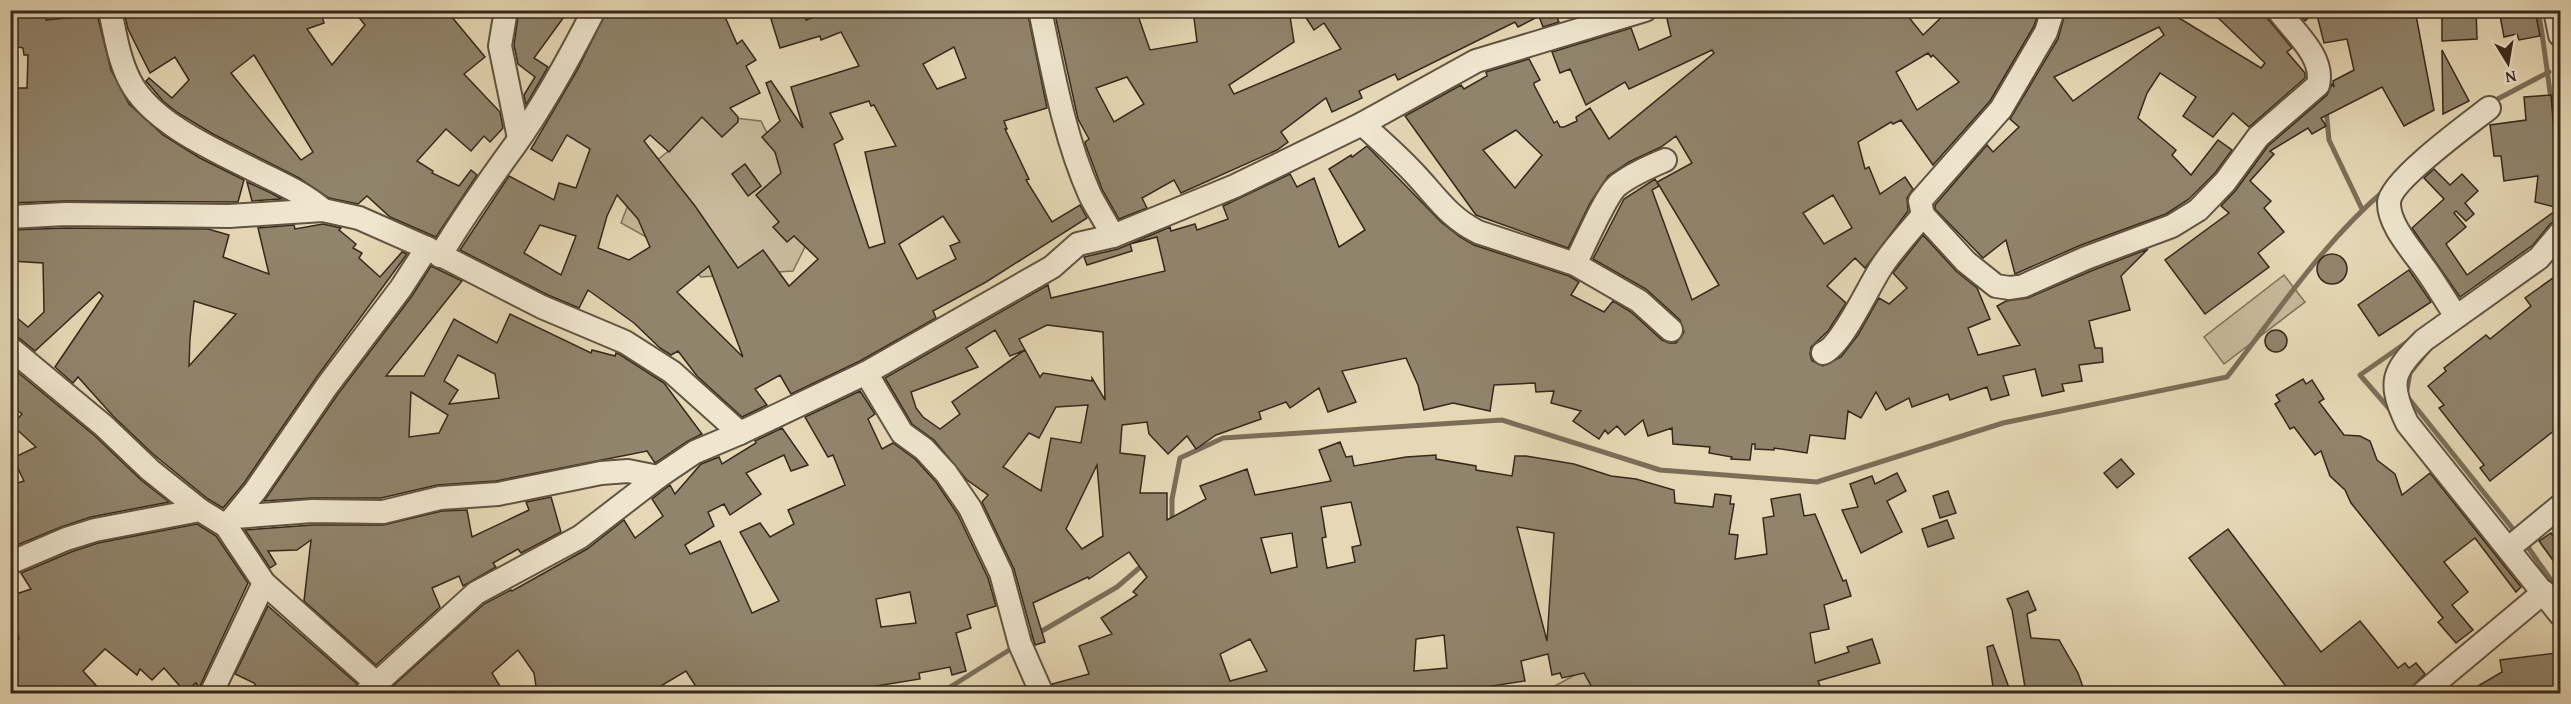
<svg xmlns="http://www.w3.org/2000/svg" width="2571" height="704" viewBox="0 0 2571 704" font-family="'Gentium Book Plus',serif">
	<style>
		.green { fill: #c8ba9b; stroke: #7e715c; stroke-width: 1.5 }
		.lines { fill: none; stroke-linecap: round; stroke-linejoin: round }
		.stream { stroke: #7b6e59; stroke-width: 5 }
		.building { fill: #91846c; stroke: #35281c; stroke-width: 1.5; fill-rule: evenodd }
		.minor-casing { stroke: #615442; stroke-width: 26 }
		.minor { stroke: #efe6cf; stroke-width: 22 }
	</style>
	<rect width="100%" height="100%" fill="#e6d8b5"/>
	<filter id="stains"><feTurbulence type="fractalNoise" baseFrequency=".00333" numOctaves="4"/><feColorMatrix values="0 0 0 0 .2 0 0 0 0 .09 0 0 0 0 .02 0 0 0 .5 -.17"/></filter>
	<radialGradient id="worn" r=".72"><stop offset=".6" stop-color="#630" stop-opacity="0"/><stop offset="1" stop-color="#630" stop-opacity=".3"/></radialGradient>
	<!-- green -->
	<g class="green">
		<polygon points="690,113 761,121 803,205 810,237 793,271 701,277 677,254 621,223 640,174 671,149"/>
		<polygon points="2284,275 2305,302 2224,364 2204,337"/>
		<polygon points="1586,669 1607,693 1540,694"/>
	</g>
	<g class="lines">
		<!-- stream -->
		<g class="stream">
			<path d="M2538,10c9,48 12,96 22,143"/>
			<polyline points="2321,96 2325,100 2329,140 2362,209"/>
			<polyline points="2490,103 2549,72"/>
			<polyline points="2427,352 2410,373 2406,395 2517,534"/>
			<polyline points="2393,413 2360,375 2410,340"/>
			<path d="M1172,524v-25l8,-41 43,-20 279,-18 158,50 157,12 186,-59 224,-46c50,-64 96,-135 159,-188"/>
			<polyline points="2525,543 2560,593"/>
			<polyline points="1025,641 1117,587 1145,563"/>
			<polyline points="939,694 1014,647"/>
		</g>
	</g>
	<!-- building -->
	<g class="building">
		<polygon points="10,10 47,10 46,20 77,17 76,10 96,10 111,70 129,104 163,135 200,158 244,180 238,202 65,201 10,203 10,88 27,88 28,55 24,55 23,48 10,45"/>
		<path d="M138,10h93l3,5 11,-5h75l4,13 -17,6 25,36 33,-40 -12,-15h93l39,47 -21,17 36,38 3,16 -13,14 -6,-6 -13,15 -25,-22 -29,32 16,10 -1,2 27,13 12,-16 6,5 -41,62 -46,-20 -23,-21 -9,8 -29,-6 -30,-20 -86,-44 -35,-21 -15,-12 -17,-20 3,-3 23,20 17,-18 -14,-23 -25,16 -22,-44 -3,-13zM254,55l59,97 -12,8 -70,-87z"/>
		<polygon points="519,10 569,10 534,58 548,67 526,105 524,95 535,77 518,64 514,45"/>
		<path d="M607,10h115l15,34 5,-4 14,20 -10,6 14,27 -30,15 8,9v5l-16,15 -20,-20 -33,35 -19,-17 -6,6 51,65 43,62 25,-18 26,36 29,-27 -24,-23 -7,6 -14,-15 6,-5 -23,-27 25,-22 -6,-21 -13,-15 18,-16 -14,-38 5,-2 32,47 -12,-41 68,-21 -18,-34 -20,8 -1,-4 -40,12 -9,-29 12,-9h20l3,10 27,-10h121l4,7 16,-7h53l20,98 -43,13 3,8h-2l24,50 -3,1 26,42 28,-17 7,13 -101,64 -53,29 3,7 -76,43 -69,33 -11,-19 -25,14 12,16 -25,12 -45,-41 -19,-25 -7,4 -11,-7 -26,-25 -46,-33 -9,18 -31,-13 -88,-45 49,-74 45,24 5,-17 17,5 14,-39 -23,-14 -15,26 -21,-12 47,-80zM954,47l12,31 -29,11 -14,-25zM869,101l2,5 3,-1 22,41 -31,6 20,91 -16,5 -35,-104 9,-5 -13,-26zM617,195l21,24 12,28 -21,13 -31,-12 9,-32zM943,216l17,26 -10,4 6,13 -39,20 -18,-35zM540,225l36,11 -15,39 -37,-22zM709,266l34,91 -66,-65z"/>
		<path d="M1054,10h82l14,40 47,-8 -4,-32h96l5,32 -65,43 5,9 107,-45 -17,-26 -10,7 -13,-20h253l5,12 -16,5 -4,-11 -21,11 -3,-5 -117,58 -3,-6 -36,17 3,7 -30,14 -6,-14 -45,34 7,10 -11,8 -96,43 -7,-13 -32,18 5,10 -28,11 -17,-30 -16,-43 -1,-4 4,-3 -11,-20zM1127,77l17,27 -30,18 -18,-34z"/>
		<path d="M1665,10h238l20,25 26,-25h90l-5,16 -44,75 -57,64 -32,-45 -8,4 -2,-2 -33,20 7,27 4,-2 11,27 25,-17 8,12 -6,9 1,13 -43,57 -10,-10 -28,28 19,17 -18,28 -17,16 -1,7 2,7 11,5 18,-9 17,-22 21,-37 10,6 18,-16 -14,-15 30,-38 33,36 21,17 13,31 -22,9 10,27 42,-10 -23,-39 9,-5 22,-3 63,-27 57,-22 -27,27 9,34 -41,11 6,27h7l1,14 -24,3 3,16 -20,3 2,7 -22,5 -7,-27 -32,7 6,19 -18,5 -4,-13 -37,13 -2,-6 -36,13 -3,-9 -23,12 -10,-18 -15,26 -13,-7 -3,28 -35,-4 -3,18 -33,-5v2l-19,-1v-5h-3l-2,16 -19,-1 1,-2 -23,-4 1,-6 -37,-3 -1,-16 -24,8 -5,-16 -18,15 -8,-9 -9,8 -3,-4 -6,9 -26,-18 8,-10 -30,-8 3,-12 -18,1 -1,-9 -41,2 -4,26 -37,-8 -29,7 -6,-25 -12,-27 -64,13 14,31 -28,10 -9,-24 -29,20 -4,-6 -27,10 2,7 -45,16 -20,14 -9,-13 -19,18 -19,-20 -2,-12 -25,3 -2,28 25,3 -5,37h27v27l39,-21 -6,-13 47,-17 8,26 76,-14 -12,-31 21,-8 6,15 6,-1 2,10 52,-9 30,-2v4l40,7v4l36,6 3,-20h11l48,8 37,12 25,3 38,11 1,13 38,4 2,-13 16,2 -1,8h4l-5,30 9,1 -3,24 32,-5 -4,-36 11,-2 -3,-17 29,-5 4,22 11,-2 28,67 3,-1 5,16 -27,9 5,24 -19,4 5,30 34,-11 -2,-5 25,-8 8,24 -62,18 5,12h-228l-11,-20 -22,5 -2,-5 -8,2 -4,-21 -27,7 4,20 -79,12h-391l-3,-9 37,-10 -10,-28 33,-12 -11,-16 36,-23 -4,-3 14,-15 -18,-25 -40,27 -1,-2 -55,26 12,39 -10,3 -21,-76 -32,-67 6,-7 -21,-15 -33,-40 -22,-16 -27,-46 163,-93 3,13 114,-27 -8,-34 -27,7 2,7 -45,14 -3,-8 34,-8 52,-22 1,4 24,-7 2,6 31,-11 -5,-13 67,-32 7,13 17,-9 25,69 26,-17 -36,-61 22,-14 1,2 15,-11 74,76 19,15 14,8 95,31 10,6 -8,13 33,17 9,-11 18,11 31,28 7,3h7l8,-11 -4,-12 -34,-31 -53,-30 31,-60 31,-20 4,7 -7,4 40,110 27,-15 -62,-103 35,-19 -16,-27 -15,11 -32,15 -21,14 -18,27 -22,45 -92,-33 -71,-99 56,-31 3,4 23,-13 -1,-4 43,-13 11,21 -6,3v2l20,38 3,-2 3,6h4l13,-6 -1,-4 14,-9 19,31 105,-86 -2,-3 -83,39 -4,-7 -39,23 -16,-36 -10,4 -8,-21 79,-24 8,22 32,-14zM1928,53l3,4 2,-2 26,27 -42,28 -21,-38zM1516,130l26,25 -27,33 -32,-38zM1833,195l19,33 -28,16 -21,-31zM1047,325l56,7 2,68 -13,-22v3l-49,-8 -3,4 -15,-27 -73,52 8,12 -20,15 -17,-12 -7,-9 -5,-16 67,-25 -12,-19 29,-18 15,26 15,-6 -6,-11zM1088,405l-7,38 -30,-5 -10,53 -38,-24 26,-34 10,5 17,-31zM1097,465l6,71 -21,13 -16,-20zM1351,502l10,43 -9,2 3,15 -28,6 -5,-30 4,-1 -5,-30zM1517,527l37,6 -7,108zM1292,533l5,34 -26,6 -10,-35zM1444,635l3,33 -33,3 2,-32zM1250,639l17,32 -37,10 -10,-27z"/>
		<path d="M2066,10h100l95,58 4,-5 -55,-53h55l2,8 25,30 -5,4 18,21v5l-56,49 -16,-14 -20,24 -30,-21 13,-19 -36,-24 -13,20 -9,25 38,32 -4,5 19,20 27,-35 14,10 -17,23 -26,26 -23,15 -85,31 -66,29 -9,-34 -23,18 -48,-49v-4l52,-60 6,7 26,-25 -9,-8 48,-80zM2159,27l5,8 -91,66 -19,-24z"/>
		<polygon points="2296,10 2343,10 2348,16 2380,10 2415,10 2434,110 2404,126 2382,87 2321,118 2326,126 2312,134 2308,128 2270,151 2274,154 2250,181 2271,201 2264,208 2284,232 2258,253 2269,267 2205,314 2165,260 2229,213 2221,206 2236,190 2268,146 2327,95 2332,84 2334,87 2333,81 2354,70 2347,39 2324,43 2316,11 2305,21"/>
		<polygon points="2442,10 2476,10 2477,39 2442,41"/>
		<polygon points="2499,10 2535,10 2540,36 2519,40 2517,34 2504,37"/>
		<polygon points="2442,50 2469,101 2443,114"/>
		<polygon points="2551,95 2556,155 2560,155 2560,218 2550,224 2533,245 2460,297 2412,228 2444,199 2424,178 2434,169 2450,185 2462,174 2478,191 2465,203 2474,214 2466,221 2456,211 2454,213 2466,227 2446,244 2467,275 2559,208 2535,202 2538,176 2504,181 2501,156 2494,156 2490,125 2526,120 2524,97"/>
		<polygon points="745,164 761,186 748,196 732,174"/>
		<polygon points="247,182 271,193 282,199 252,201"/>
		<path d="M323,224l18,4 -2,2 17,14 -3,4 9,5 -3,5 21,19 22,-25 5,2 -91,124 -72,105 -21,25 -15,-9 -55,-45 -40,-38 -35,-39 -5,6 -18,-16 48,-71 -4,-4 -64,59 -16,-13 -9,-3v-23l18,15 16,-15 -1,-49 -33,-2 1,-31 54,-2 143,1 21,6 -6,22 46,17 -11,-46 36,-3 1,4zM194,301l42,13 -47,52 1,-27z"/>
		<circle cx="2332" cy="269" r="15"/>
		<path d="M431,266l31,15 -76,95h38l30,-57 43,24 13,-29 81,39 1,-3 23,6 1,-3 3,1 45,29 38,51 -14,7 -33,22 -8,-12 -151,30 -59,4 -56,13h-69l-48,3 74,-107 74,-98zM458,355l37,19 4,24 -50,6 9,-14 -14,-9zM411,392l37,23 -9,18 -30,4z"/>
		<polygon points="2409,270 2431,302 2379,336 2358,305"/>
		<polygon points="2560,273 2560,426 2490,481 2480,468 2484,465 2439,408 2444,405 2428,386 2446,371 2444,368 2486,335 2490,339 2531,306 2525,298"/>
		<circle cx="2276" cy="341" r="11"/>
		<polygon points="10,366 95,436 141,480 169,502 91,517 61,527 10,548 10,485 24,481 13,458 36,447 12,425 22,414 10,404"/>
		<polygon points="2303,379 2306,384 2312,380 2324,399 2319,402 2344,435 2360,436 2370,441 2377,460 2395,474 2402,495 2430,473 2521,587 2516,592 2475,538 2444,562 2468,592 2452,605 2473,630 2456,643 2438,622 2443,618 2351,503 2345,490 2330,476 2321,451 2315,455 2294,427 2290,429 2275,404 2280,401 2276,395"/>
		<path d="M860,391l15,23 -7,5 14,30 11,-6 22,16 21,23 22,33 30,63 8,28 -29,9 4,13 -15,5 10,38 -14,4 -2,-8 -31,6 1,6 -50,8 3,6h-173l-14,-22 -37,22h-112l-3,-20 -16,-23 -26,23 12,20h-119l99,-89 27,-14 1,1 75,-42 37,-29 11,18 28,-22 -11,-17 14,-11 4,-3 5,9 26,-30 18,-7 3,7 34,-21 -1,-2 27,-13 26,37 -17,6 -7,-16 -38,18 15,21 -31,21 -6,-11 -16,8 6,14 -29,19 5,9 30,-13 32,72 27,-12 -39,-69 20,-9 10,14 24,-13 -6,-14 57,-25 -12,-30 -5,2 -23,-40zM910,592l6,31 -35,4 -5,-28z"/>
		<polygon points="2121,459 2134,474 2117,488 2104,473"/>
		<polygon points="1897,473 1906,491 1887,501 1902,532 1861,553 1842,510 1858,507 1850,484 1872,476 1875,484"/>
		<polygon points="1948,491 1956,513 1940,518 1933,496"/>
		<polygon points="551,497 561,532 521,553 518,549 493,563 496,567 463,586 459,576 432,588 440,607 376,665 304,601 311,540 297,550 268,551 276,564 270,568 245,530 312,525 383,525 442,511 467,510 472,537 529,510 526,502"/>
		<polygon points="1947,520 1954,538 1928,547 1922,529"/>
		<polygon points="197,524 216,536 248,583 199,688 196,683 185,692 164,668 152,680 140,669 137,675 105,649 83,671 103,693 19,693 10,676 10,641 19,639 10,607 10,596 31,589 21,573 71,552 98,543"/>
		<polygon points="2228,529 2321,652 2360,621 2398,668 2405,663 2409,668 2416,663 2425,674 2406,693 2291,693 2189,558"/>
		<polygon points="2551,533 2560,546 2560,570 2539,541"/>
		<polygon points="2028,591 2036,610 2027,614 2031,638 2059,640 2078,673 2085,693 2026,693 2012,610 2007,599"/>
		<polygon points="268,606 357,684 354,693 261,693 254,683 235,674"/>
		<polygon points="1993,645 2011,693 1994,693 1987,647"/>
		<polygon points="2556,653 2560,693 2466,693 2502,672 2500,660"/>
	</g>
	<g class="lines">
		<defs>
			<g id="minor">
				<path d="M110,10c5,24 9,50 20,71 22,43 89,71 130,92 22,11 45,21 63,37"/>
				<polyline points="506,10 500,46 519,138"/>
				<path d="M1040,10c13,62 24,127 50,185 7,14 16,27 23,41"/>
				<path d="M2053,10l-7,22 -45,77 -81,92 3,14 43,47 30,24 14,2 13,-2 63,-28 86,-32 26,-16 27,-28 33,-45 60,-52c7,-28 -24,-53 -40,-75"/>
				<polyline points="2555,10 2560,35"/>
				<path d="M1362,124c18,16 35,31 51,48 23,24 35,45 65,60l97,32 64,37 32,29"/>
				<polyline points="10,217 65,214 229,216 323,210 359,218 427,248 542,307 625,342 672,372 740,433 866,373 1052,267 1078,244 1113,236 1235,186 1362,124 1476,61 1645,10"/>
				<path d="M2560,233l-21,25 -115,82c-31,31 -37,41 -17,83l153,191"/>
				<path d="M440,256c23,-39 48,-74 75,-111 30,-42 55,-88 79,-135"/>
				<path d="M1575,264c9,-17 31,-70 43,-79 14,-11 31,-18 47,-25"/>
				<path d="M2456,316c-11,-16 -21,-34 -33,-50 -12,-17 -35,-42 -34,-64 2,-22 81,-79 100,-94"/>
				<polyline points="10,348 104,426 150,470 200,510 226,526 264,583 376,683"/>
				<path d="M1823,353c19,-7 46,-68 59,-87 12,-18 27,-34 41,-51"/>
				<polyline points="866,373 902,433 924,449 946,473 970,508 1001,573 1020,644 1042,694"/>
				<polyline points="235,517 312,511 383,512 440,498 498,494 601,473 628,471 658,477"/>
				<polyline points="228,524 255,491 327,386 401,288 427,248"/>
				<polyline points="2509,548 2560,506"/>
				<polyline points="10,563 66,539 95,530 200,510"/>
				<polyline points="367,692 476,593 580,537 658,477 695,452 740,433"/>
				<polyline points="211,694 264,583"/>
				<polyline points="2422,694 2544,592"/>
			</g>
		</defs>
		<!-- minor casing -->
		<use href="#minor" class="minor-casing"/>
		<!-- minor -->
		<use href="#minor" class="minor"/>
	</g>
	<!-- margin -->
	<rect width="2571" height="704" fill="none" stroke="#e6d8b5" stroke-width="36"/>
	<rect x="12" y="12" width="2547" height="680" fill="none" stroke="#35281c" stroke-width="3"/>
	<rect x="18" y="18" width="2535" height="668" fill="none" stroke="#35281c" stroke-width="1.5"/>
	<!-- north arrow -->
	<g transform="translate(2508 63) rotate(169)" stroke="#efe6cf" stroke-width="4.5" paint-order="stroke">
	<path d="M0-4.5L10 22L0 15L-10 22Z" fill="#35281c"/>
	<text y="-9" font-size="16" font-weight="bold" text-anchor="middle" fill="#35281c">N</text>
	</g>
	<rect width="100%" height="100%" filter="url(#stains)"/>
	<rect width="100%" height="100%" fill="url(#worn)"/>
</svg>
